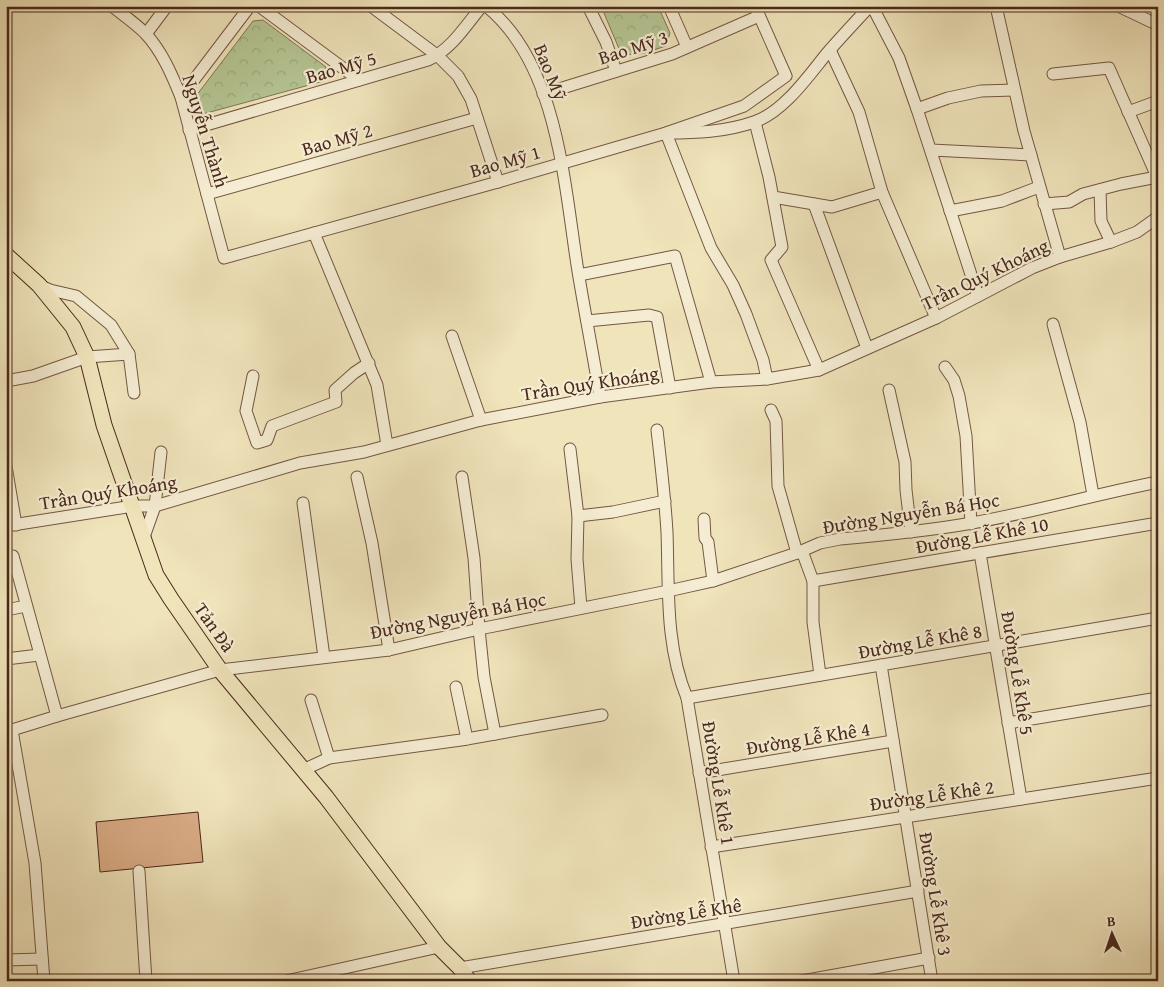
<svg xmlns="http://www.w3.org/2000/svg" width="1164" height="987" viewBox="0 0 1164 987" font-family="'Gentium Book Plus',serif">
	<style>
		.park { fill: url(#park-crowns); stroke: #807657 }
		.building { fill: #daac86; stroke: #4a281b }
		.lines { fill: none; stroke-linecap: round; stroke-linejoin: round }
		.minor-casing { stroke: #745743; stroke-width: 13 }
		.major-casing { stroke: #4a281b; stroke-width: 17 }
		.minor { stroke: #f5edd3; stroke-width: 11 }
		.major { stroke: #f0e4bb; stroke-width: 15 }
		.labels { text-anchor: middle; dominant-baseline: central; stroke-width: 4.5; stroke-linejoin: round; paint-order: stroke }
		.street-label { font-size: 19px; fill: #4a281b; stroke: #f5edd3 }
	</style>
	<defs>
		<pattern id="park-crowns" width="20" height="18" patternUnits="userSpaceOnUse" patternTransform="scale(1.25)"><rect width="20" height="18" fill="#b5c593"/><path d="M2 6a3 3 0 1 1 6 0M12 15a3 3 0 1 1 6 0" fill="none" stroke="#9da97e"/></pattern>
	</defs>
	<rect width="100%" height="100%" fill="#f0e4bb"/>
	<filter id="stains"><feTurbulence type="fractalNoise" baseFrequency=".004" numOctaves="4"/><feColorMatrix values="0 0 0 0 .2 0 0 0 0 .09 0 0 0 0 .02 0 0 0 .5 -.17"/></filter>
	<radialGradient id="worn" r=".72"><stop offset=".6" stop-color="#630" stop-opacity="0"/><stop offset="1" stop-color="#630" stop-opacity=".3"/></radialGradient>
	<!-- park -->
	<g class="park">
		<path d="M601,6h57l12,27 -4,13c-14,4 -32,14 -46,5z"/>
		<polygon points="263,20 326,67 324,81 203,114 198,111 195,100 196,96 253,21"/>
	</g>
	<!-- building -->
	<polygon class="building" points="198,812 203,862 100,872 96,822"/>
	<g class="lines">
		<defs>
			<g id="minor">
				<path d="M112,6c11,9 23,17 33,27 17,18 27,42 36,64l43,161 274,-76 168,-49 78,-27 42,-30 -31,-70"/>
				<polyline points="259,6 359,80"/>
				<polyline points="371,6 438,56 458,76 471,99 498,182"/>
				<path d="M486,6c71,57 78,175 91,259 7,44 16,88 23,132"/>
				<polyline points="588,6 606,42 616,71"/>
				<polyline points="669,6 687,47"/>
				<polyline points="872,6 899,58 917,109 978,296"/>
				<polyline points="996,6 1024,131 1060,257"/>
				<polyline points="1118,6 1158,25"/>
				<polyline points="146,34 167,6"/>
				<polyline points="830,50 859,112 882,192 936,318"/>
				<polyline points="1053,74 1109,68 1158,179"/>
				<polyline points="543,94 672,54 759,16"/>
				<polyline points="181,97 250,6"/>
				<polyline points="917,109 948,98 981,91 1014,90"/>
				<polyline points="1128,112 1158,101"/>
				<polyline points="755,122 769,177 782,247 771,260 819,370"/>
				<path d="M189,130l239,-70c24,-11 38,-35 54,-54"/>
				<polyline points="931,150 1031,155"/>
				<polyline points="1100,190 1101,221 1111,242"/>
				<polyline points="207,194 477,118"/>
				<polyline points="773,197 832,207 882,192"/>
				<polyline points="814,204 867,348"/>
				<polyline points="1044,204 1069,202 1083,194 1121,184 1157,177"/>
				<polyline points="950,211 1002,201 1039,187"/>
				<polyline points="314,233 377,385 387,445"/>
				<polyline points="579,275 675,256 711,382"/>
				<polyline points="41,286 50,290 76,296 111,325 129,354 134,393"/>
				<polyline points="587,321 649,315 657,317 670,388"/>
				<polyline points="1053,324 1080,422 1093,495"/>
				<polyline points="452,336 481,420"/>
				<polyline points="945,367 954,380 959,396 966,436 971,524"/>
				<polyline points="253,376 246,411 257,443 267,440 272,426 336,402 335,390 354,373 369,363"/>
				<path d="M767,379l-4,-19 -17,-46 -13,-29 -22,-37 -45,-115c30,0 59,-1 88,-11 30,-10 55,-47 74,-70 14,-16 28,-31 42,-46"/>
				<polyline points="6,381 33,376 87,357 129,354"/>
				<polyline points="889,390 905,462 906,490 911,532"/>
				<polyline points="771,410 776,421 778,486 797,553"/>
				<path d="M657,430c4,34 8,68 10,102 2,56 -2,113 20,166l47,283"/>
				<polyline points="570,449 578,516 577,559 581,608"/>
				<polyline points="6,466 16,525"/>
				<polyline points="357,477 372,543 389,650"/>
				<polyline points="462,477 474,558 479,629 484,677 495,734"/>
				<polyline points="303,503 324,657"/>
				<polyline points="578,516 613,512 665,501"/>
				<polyline points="704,519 705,538 708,542 713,581"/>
				<polyline points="6,526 133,506 155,506 300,463 364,452 481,420 600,397 711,382 767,379 819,370 936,318 1032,268 1060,257 1111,242 1137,232 1158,217"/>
				<polyline points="144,537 155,506 161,452"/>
				<polyline points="802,551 813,581 813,622 820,675"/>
				<polyline points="980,553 1021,799"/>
				<polyline points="13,556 57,716"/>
				<polyline points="813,581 1158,523"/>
				<polyline points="6,610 26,606"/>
				<polyline points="6,659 39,655"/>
				<polyline points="881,665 932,981"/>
				<polyline points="456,687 467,739"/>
				<polyline points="687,698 1158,618"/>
				<polyline points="311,700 329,758"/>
				<polyline points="1008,723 1158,698"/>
				<polyline points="303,770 329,758 461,740 602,715"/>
				<polyline points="699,773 893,741"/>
				<polyline points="711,847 1158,778"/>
				<polyline points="139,871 146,981"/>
				<polyline points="6,960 42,959"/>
				<polyline points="460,968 918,891"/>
				<path d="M44,981l-9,-118 -23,-133 45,-14 163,-46 169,-20 90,-21 189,-38 45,-10 84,-28 23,-10 20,-4c44,-4 88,-8 132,-16 63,-11 124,-29 186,-41"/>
				<polyline points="286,981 439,947"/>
				<polyline points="802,981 929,958"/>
			</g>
			<polyline id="major" points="6,255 39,285 73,327 87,357 104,425 156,575 171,599 220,670 326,797 439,947 460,968 469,981"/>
		</defs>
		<!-- minor casing -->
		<use href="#minor" class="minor-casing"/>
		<!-- major casing -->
		<use href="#major" class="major-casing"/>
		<!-- minor -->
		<use href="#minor" class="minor"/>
		<!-- major -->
		<use href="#major" class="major"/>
	</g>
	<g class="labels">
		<!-- street labels -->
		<g class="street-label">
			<text transform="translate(633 47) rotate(-18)">Bao Mỹ 3</text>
			<text transform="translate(341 67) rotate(-16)">Bao Mỹ 5</text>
			<text transform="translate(551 72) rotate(68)">Bao Mỹ</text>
			<text transform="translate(206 131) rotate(73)">Nguyễn Thành</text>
			<text transform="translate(337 139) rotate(-16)">Bao Mỹ 2</text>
			<text transform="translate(505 161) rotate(-16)">Bao Mỹ 1</text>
			<text transform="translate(985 274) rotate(-26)">Trần Quý Khoáng</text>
			<text transform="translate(590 383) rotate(-9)">Trần Quý Khoáng</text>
			<text transform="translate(108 492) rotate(-9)">Trần Quý Khoáng</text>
			<text transform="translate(911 513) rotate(-9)">Đường Nguyễn Bá Học</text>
			<text transform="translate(982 535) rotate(-10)">Đường Lễ Khê 10</text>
			<text transform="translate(458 615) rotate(-11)">Đường Nguyễn Bá Học</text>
			<text transform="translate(215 627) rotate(55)">Tản Đà</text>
			<text transform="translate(920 641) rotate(-10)">Đường Lễ Khê 8</text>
			<text transform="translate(1018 673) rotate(81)">Đường Lễ Khê 5</text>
			<text transform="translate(808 738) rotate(-9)">Đường Lễ Khê 4</text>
			<text transform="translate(719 783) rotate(81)">Đường Lễ Khê 1</text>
			<text transform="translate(932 795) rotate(-8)">Đường Lễ Khê 2</text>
			<text transform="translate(936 894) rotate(81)">Đường Lễ Khê 3</text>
			<text transform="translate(686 913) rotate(-9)">Đường Lễ Khê</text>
		</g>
	</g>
	<!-- margin -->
	<rect width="1164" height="987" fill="none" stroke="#f0e4bb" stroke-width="25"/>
	<rect x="8" y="8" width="1149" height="972" fill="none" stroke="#4a281b" stroke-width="2.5"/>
	<rect x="12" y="12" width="1139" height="962" fill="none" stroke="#4a281b"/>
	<!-- north arrow -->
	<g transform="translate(1112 934) rotate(357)" stroke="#f5edd3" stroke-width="4" paint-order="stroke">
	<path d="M0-4L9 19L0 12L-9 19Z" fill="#4a281b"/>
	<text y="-8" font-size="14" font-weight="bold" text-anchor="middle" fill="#4a281b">B</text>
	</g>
	<rect width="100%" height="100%" filter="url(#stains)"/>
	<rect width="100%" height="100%" fill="url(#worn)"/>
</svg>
